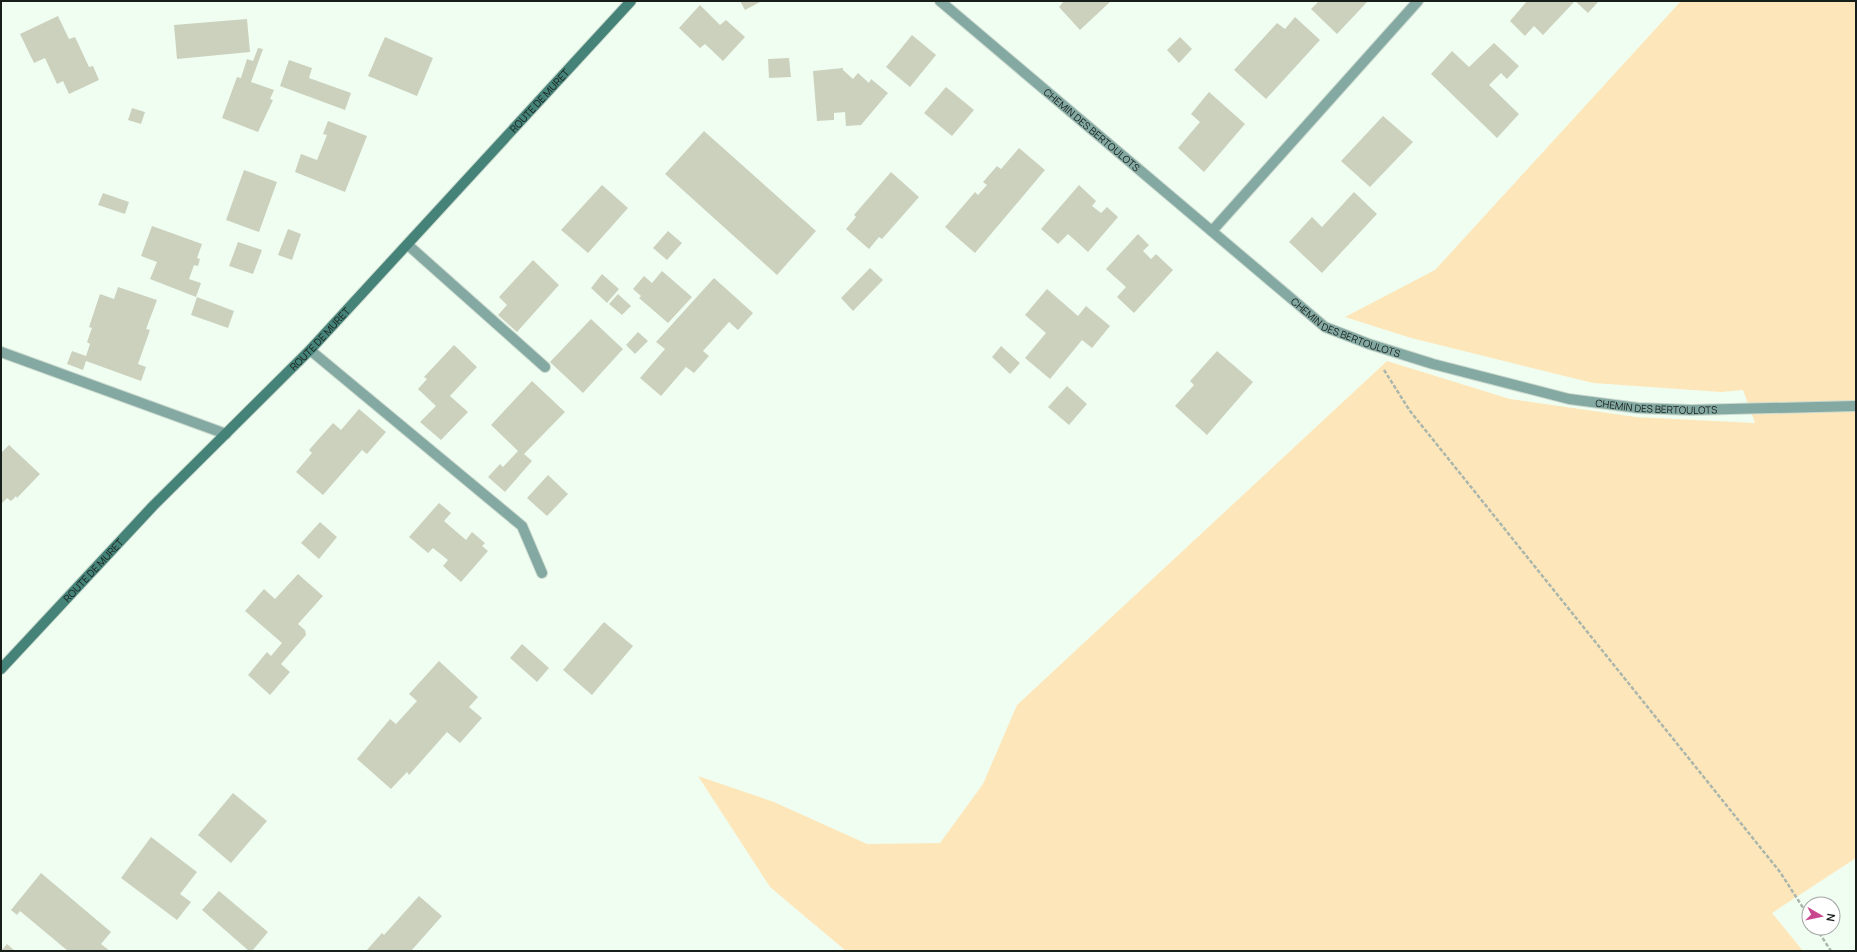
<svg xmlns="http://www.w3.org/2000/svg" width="1857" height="952" viewBox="0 0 1857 952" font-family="Manrope,sans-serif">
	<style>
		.green { fill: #fde7ba }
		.building { fill: #ccd1bd }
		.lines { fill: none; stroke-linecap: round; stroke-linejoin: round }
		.lane-casing { stroke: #cddacf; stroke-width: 12 }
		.street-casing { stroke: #cddacf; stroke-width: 12 }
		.secondary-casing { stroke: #cddacf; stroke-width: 12 }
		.path { stroke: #aab5ac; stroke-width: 2.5; stroke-dasharray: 4 2; stroke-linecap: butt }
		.lane { stroke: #83a9a2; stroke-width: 10 }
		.street { stroke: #83a9a2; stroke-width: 10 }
		.secondary { stroke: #458278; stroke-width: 10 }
		.labels { text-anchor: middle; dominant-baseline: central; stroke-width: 3; stroke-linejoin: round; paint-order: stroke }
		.street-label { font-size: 10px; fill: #181e19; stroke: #fff }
	</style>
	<rect width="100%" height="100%" fill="#f0fef2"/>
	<!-- green -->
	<polygon class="green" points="1681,1 1856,1 1856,858 1772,913 1803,951 846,951 770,887 698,776 774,802 867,844 940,843 983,784 1017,705 1387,361 1510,399 1636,417 1755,423 1743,390 1721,392 1593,383 1411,338 1345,317 1435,270"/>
	<!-- building -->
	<g class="building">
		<polygon points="740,1 762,1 745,10"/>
		<polygon points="1064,1 1111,1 1080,30 1059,7"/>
		<polygon points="1319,1 1368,1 1337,34 1311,9"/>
		<polygon points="1527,1 1599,1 1588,13 1575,1 1543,35 1534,26 1525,36 1510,21"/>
		<polygon points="700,5 720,25 726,20 745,37 723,61 705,44 700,48 679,28"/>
		<polygon points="58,16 69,39 75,37 89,67 93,66 99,80 69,94 63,81 57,84 45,58 34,63 20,34"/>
		<polygon points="1295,17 1320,40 1266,99 1234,70 1277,23 1285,29"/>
		<polygon points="247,19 250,52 177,59 174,25"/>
		<polygon points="912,35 936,55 910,87 886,67"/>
		<polygon points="385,37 433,58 417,96 368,76"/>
		<polygon points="1180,37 1192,49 1179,63 1167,50"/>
		<polygon points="1494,43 1519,66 1507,79 1501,73 1489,85 1519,114 1497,138 1431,74 1452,51 1469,67"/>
		<polygon points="258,48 263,49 251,82 274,90 270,99 273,100 258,132 222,118 237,77 241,78 247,59 253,61"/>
		<polygon points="789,58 791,77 769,78 768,59"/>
		<polygon points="289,60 312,68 309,78 351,93 345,110 280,86"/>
		<polygon points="843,68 843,70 853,79 858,73 869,83 871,79 888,93 861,125 846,126 845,112 834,113 834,120 817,121 813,71"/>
		<polygon points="946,87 974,110 952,136 924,113"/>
		<polygon points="1209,92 1245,124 1204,172 1178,148 1200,122 1191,114"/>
		<polygon points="132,108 145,112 141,124 128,120"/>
		<polygon points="1383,116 1413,142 1370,187 1341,161"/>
		<polygon points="328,121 367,136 345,192 295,172 301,154 317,160 327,135 323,134"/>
		<polygon points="704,131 816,231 777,275 665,174"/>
		<polygon points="1019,148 1045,170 975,253 945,227 975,192 978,195 987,185 983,182 997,166 1001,169"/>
		<polygon points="244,170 277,182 259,232 226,220"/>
		<polygon points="891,172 919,197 882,239 879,237 869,249 846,229 856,217 854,215"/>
		<polygon points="602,185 628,208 588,253 561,230"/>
		<polygon points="1079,185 1096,201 1092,206 1101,213 1107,207 1118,217 1088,252 1068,234 1058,244 1041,229"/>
		<polygon points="1354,192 1377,214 1322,273 1289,242 1312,217 1322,227"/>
		<polygon points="103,193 129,202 125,214 98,205"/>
		<polygon points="152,226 202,244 197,258 200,259 198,266 194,265 189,279 201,283 196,297 150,279 157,262 141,256"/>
		<polygon points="288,229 301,234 292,260 278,255"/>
		<polygon points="668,231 682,243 667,260 653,248"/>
		<polygon points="1138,234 1149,245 1143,251 1151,259 1156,254 1173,270 1134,313 1117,297 1126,287 1106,269"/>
		<polygon points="238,242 262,250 253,274 229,266"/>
		<polygon points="533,260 559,285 517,332 498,315 507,305 499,297"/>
		<polygon points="870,268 883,280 853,311 841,298"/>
		<polygon points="662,271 692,297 668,323 639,298 641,296 633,289 644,276 652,283"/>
		<polygon points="602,274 619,289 607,303 591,288"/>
		<polygon points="714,278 753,313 738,330 729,322 703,351 709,356 694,373 686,367 661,396 640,378 665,349 656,342"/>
		<polygon points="118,287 157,300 146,329 150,330 138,364 146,367 141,381 86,361 83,370 67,364 72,351 86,356 90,344 87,342 92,328 89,327 100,294 114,299"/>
		<polygon points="1047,289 1078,316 1086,306 1110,326 1092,348 1082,340 1050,379 1025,358 1046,333 1025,315"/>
		<polygon points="618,294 631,306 622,315 609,304"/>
		<polygon points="197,297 234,311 228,328 191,315"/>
		<polygon points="591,319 623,349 583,393 550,362"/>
		<polygon points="638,332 648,341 635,354 626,345"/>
		<polygon points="454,345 477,367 450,396 468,412 441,440 420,422 436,406 418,389 427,379 424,377"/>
		<polygon points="1001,346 1020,363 1010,374 992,357"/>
		<polygon points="1217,351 1253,382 1207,435 1175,406 1194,385 1190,381"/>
		<polygon points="532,381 565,412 524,454 532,461 505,492 488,477 500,464 503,467 518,451 491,425"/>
		<polygon points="1067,386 1087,404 1069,425 1048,407"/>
		<polygon points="359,409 386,432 367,454 362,450 323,495 296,472 312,453 309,450 333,423 341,430"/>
		<polygon points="9,445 40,474 17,498 16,496 11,501 7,498 1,504 1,453"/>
		<polygon points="548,475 568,494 547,516 527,498"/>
		<polygon points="439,503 451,513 444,521 466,540 472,532 485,543 482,546 488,551 461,582 443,566 448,560 433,548 428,553 409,537"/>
		<polygon points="320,522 337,537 319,559 301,543"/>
		<polygon points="298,574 323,596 298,624 305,630 306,635 281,664 290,672 270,695 248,675 267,652 271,656 282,643 245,611 264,589 275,599"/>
		<polygon points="604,622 633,646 592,695 563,670"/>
		<polygon points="522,644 549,668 537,682 510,658"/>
		<polygon points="439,661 478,697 469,707 482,718 460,743 447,732 409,775 407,772 391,789 357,759 390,719 396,724 417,701 409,694"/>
		<polygon points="233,793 267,821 231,863 198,835"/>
		<polygon points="151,837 197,872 180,894 191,902 177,920 121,878"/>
		<polygon points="41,873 111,932 101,944 110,951 68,951 20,911 17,915 11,910"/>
		<polygon points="219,891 268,932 252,951 249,951 202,910"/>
		<polygon points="419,896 442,916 411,951 366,951 382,933 384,935"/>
		<polygon points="7,944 15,951 1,951"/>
	</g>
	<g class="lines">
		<defs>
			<g id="lane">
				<polyline points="408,245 545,367"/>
				<polyline points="310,350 522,526 542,573"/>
				<polyline points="1,352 226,434"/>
			</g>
			<g id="street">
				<path id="s1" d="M940,1l385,326 44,17 64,20 136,35 69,9 53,2 165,-4"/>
				<polyline points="1212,231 1418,1"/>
			</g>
			<g id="secondary">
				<path id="s2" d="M1,669l152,-163 157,-156 321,-349"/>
			</g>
		</defs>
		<!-- lane casing -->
		<use href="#lane" class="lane-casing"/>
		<!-- street casing -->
		<use href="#street" class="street-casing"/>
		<!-- secondary casing -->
		<use href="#secondary" class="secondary-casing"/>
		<!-- path -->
		<g class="path">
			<polyline points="1384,370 1410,411 1780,872 1809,917"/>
			<polyline points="1816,928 1831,951"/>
		</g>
		<!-- lane -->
		<use href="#lane" class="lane"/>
		<!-- street -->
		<use href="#street" class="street"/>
		<!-- secondary -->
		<use href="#secondary" class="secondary"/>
	</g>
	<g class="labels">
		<!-- street labels -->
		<g class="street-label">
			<text stroke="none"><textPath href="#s2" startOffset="783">ROUTE DE MURET</textPath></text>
			<text stroke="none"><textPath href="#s1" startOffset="199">CHEMIN DES BERTOULOTS</textPath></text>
			<text stroke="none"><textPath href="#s1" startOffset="523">CHEMIN DES BERTOULOTS</textPath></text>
			<text stroke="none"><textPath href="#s2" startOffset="459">ROUTE DE MURET</textPath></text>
			<text stroke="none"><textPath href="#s1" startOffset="847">CHEMIN DES BERTOULOTS</textPath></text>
			<text stroke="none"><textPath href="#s2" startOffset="135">ROUTE DE MURET</textPath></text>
		</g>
	</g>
	<!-- border -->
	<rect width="1857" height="952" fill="none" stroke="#181e19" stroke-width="4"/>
	<!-- north arrow -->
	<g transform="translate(1821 916) rotate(99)"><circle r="19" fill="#ffffff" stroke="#a3a5a3"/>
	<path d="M0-3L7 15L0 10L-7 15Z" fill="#c9478f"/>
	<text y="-6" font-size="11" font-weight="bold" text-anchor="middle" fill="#181e19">N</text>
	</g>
</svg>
